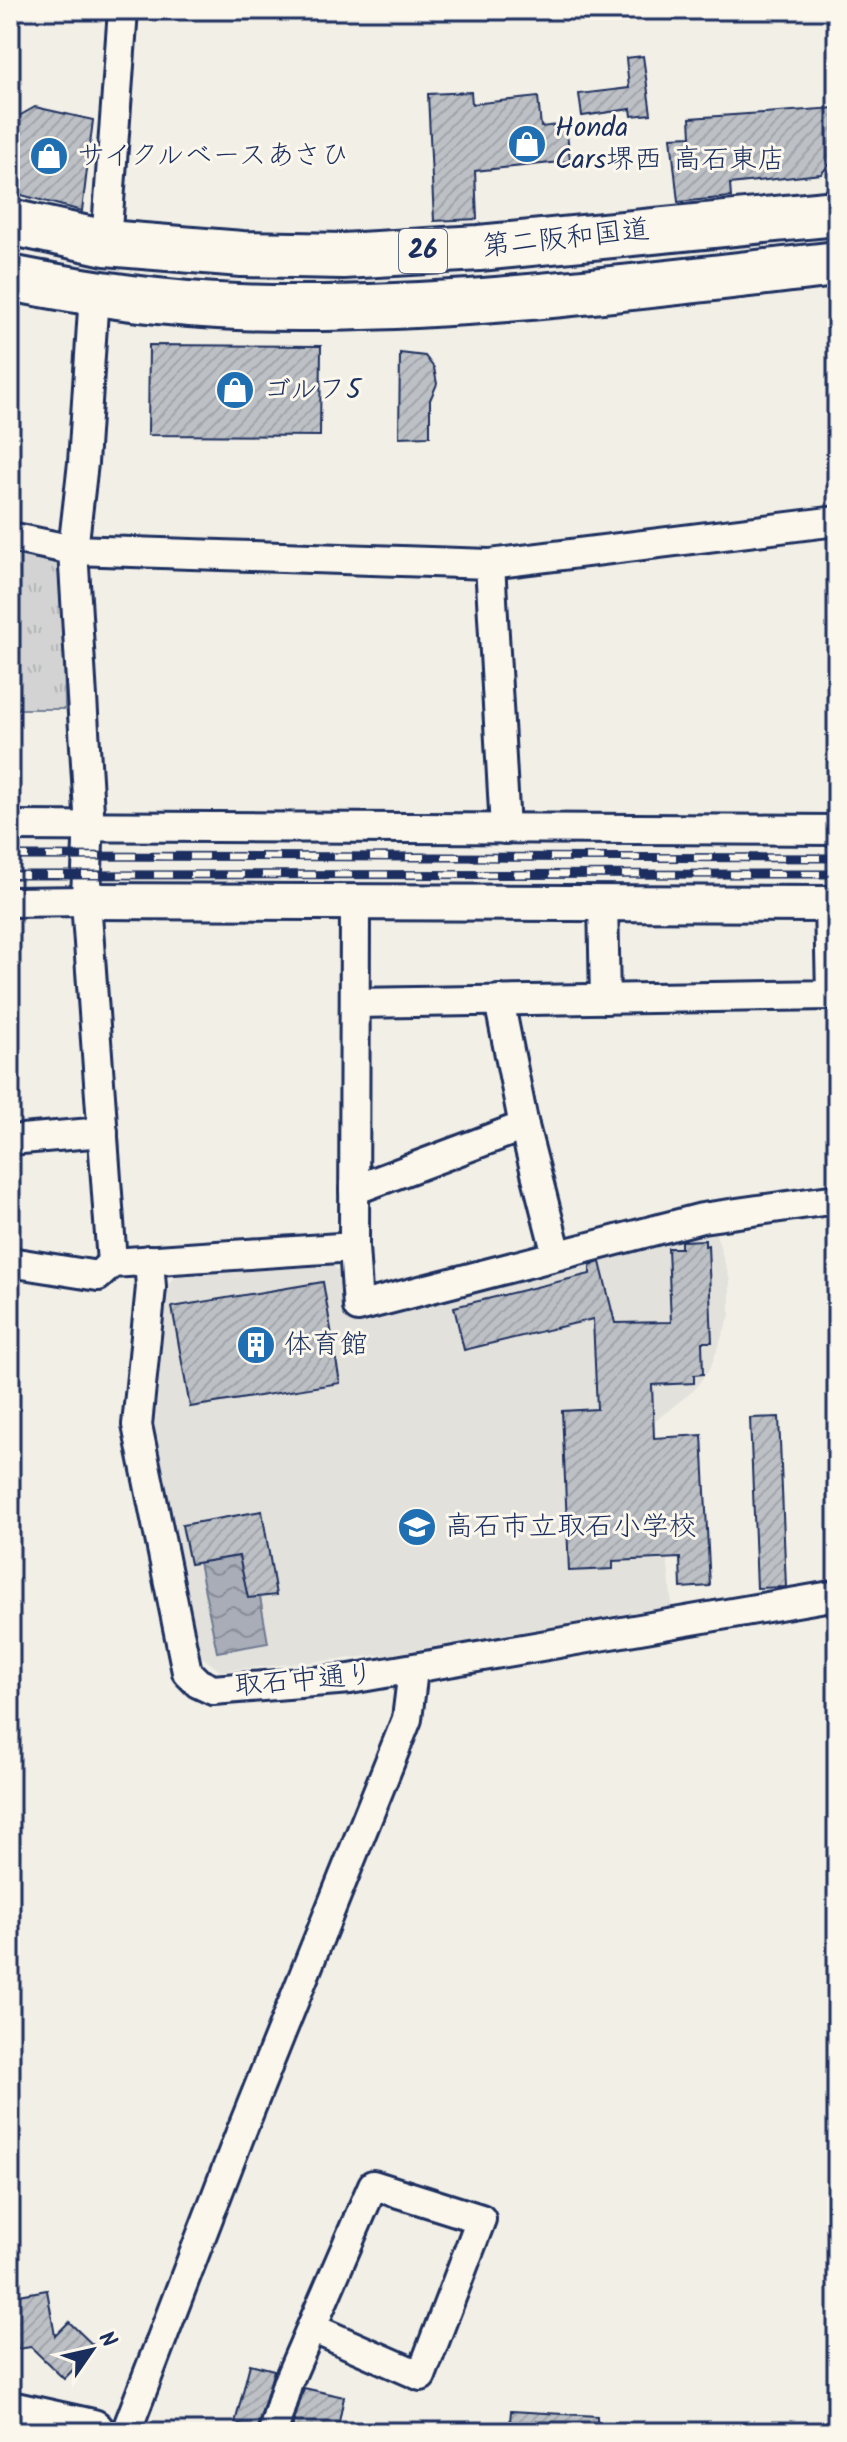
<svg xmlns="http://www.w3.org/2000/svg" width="847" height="2442" viewBox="0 0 847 2442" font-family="Kalam,'Klee One',sans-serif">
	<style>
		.built { fill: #e2e1dc }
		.park { fill: url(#park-tufts); stroke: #768198; stroke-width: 2 }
		.water { fill: url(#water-waves); stroke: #707b93; stroke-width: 2 }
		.building { fill: url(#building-hatch); stroke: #1b2f5e; stroke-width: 2 }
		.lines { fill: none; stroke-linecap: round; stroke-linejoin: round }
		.minor-casing { stroke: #1b2f5e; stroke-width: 34 }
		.tertiary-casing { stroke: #1b2f5e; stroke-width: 40 }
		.primary-casing { stroke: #1b2f5e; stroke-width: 50 }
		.trunk-casing { stroke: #1b2f5e; stroke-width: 50 }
		.minor { stroke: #fbf7ec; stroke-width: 28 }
		.tertiary { stroke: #fbf7ec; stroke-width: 34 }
		.primary { stroke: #fbf7ec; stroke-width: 44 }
		.trunk { stroke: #fbf7ec; stroke-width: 44 }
		.rail-casing { stroke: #1b2f5e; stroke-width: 9 }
		.rail { stroke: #fbf7ec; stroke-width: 6; stroke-dasharray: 18; stroke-linecap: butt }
		.labels { text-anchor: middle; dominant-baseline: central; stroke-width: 6; stroke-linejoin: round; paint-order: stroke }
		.shield { fill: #fbf7ec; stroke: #5e6b89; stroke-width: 2 }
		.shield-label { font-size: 26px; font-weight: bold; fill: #1b2f5e }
		.poi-label { font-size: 28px; fill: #1b2f5e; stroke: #fbf7ec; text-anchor: start }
		.street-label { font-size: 28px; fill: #1b2f5e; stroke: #fbf7ec }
	</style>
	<defs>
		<pattern id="park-tufts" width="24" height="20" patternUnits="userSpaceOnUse" patternTransform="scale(2)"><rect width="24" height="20" fill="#d2d3d2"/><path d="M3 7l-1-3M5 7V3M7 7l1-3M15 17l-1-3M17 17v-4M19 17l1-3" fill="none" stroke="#b4b5b7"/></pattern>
		<pattern id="water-waves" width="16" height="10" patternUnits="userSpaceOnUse" patternTransform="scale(2)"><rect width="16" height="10" fill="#a9adb7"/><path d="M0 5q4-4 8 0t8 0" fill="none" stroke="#898d98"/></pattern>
		<pattern id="building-hatch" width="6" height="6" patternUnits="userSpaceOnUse" patternTransform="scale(2)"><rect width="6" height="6" fill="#bdc0c4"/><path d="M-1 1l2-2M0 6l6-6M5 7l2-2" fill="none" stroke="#a2a5ab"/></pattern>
	</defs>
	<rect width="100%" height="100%" fill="#f2efe6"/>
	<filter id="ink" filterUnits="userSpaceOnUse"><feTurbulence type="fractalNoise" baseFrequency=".0125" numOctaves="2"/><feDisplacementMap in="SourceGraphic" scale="16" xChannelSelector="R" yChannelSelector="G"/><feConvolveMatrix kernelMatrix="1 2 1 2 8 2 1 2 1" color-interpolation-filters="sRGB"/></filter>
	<g filter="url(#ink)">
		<!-- built -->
		<polygon class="built" points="714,1227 730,1280 730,1315 711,1366 694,1390 654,1422 672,1606 390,1654 220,1671 201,1656 153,1449 167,1285 177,1275 333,1265 342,1275 346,1306"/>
		<!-- park -->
		<polygon class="park" points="10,552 54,558 63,572 65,709 10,709"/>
		<!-- water -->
		<polygon class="water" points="239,1556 248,1597 260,1597 268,1643 217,1652 199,1562"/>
		<!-- building -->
		<g class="building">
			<polygon points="643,56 651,114 632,116 631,109 582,116 579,94 629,88 626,58"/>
			<polygon points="471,92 472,104 538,97 541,127 566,124 570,161 475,171 477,219 434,221 428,94"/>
			<polygon points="35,107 93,120 82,211 10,192 10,121"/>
			<polygon points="835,108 837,156 821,174 730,184 731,197 678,202 671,137 691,136 690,118"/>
			<polygon points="149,345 321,346 320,436 148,435"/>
			<polygon points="400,353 425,356 434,368 437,384 430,400 430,436 399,437"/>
			<polygon points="705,1240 705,1246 708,1245 712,1342 702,1342 703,1374 694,1375 694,1383 652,1385 654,1438 702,1435 710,1586 681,1588 680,1558 613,1561 613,1569 569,1571 562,1411 597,1409 593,1319 464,1350 454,1307 590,1274 590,1265 600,1262 615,1323 671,1322 668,1248 681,1248 681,1241"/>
			<polygon points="323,1282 340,1383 190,1407 172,1307"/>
			<polygon points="779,1417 786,1587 757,1588 750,1418"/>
			<polygon points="262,1511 276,1595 248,1598 239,1556 190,1564 182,1525"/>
			<polygon points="47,2290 55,2336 69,2322 95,2347 64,2379 31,2347 10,2350 13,2296"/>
			<polygon points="250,2364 274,2370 257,2428 235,2423"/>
			<polygon points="304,2388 344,2397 337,2432 291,2432"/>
			<polygon points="511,2411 597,2416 597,2432 509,2432"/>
		</g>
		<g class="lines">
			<defs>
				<g id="minor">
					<polyline points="106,243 123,10"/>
					<polyline points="94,294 83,463 73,550 89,812 86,901 112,1263"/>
					<polyline points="10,537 73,550 490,564 837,521"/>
					<polyline points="490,564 505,829"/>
					<polyline points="10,826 837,830"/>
					<polyline points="10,902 86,901"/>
					<polyline points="603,902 605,999"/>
					<polyline points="499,1000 524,1126 557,1255"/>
					<polyline points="355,1003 831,995 829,904"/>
					<polyline points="10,1140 103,1132"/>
					<polyline points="354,1190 524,1126"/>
					<polyline points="354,1247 358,1307 702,1218 837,1199"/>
					<polyline points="149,1260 151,1287 137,1425 187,1672 198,1683 213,1690 350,1679 837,1595"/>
					<polyline points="10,1262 98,1276 112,1263 354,1247 355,900"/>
					<polyline points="126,2432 239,2137 407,1719 413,1670"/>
					<polyline points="273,2432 287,2384 373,2185 481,2219 421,2376 312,2328"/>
				</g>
				<polyline id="tertiary" points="86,901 837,904"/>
				<polyline id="primary" points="10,2414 92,2432"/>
				<g id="trunk">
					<polyline points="10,222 106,243 242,254 343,256 479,248 837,213"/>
					<path d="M10,278c75,15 152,26 228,29 200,7 401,-21 599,-43"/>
				</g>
			</defs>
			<!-- minor casing -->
			<use href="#minor" class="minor-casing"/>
			<!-- tertiary casing -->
			<use href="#tertiary" class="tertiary-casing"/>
			<!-- primary casing -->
			<use href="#primary" class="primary-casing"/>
			<!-- trunk casing -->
			<use href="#trunk" class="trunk-casing"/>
			<!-- minor -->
			<use href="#minor" class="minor"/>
			<!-- tertiary -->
			<use href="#tertiary" class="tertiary"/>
			<!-- primary -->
			<use href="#primary" class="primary"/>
			<!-- trunk -->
			<use href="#trunk" class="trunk"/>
			<defs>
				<g id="rail">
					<polyline points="10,856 837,858"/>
					<polyline points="10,875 837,874"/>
				</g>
			</defs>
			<!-- rail casing -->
			<use href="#rail" class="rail-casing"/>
			<!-- rail -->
			<use href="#rail" class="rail"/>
		</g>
	</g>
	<!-- icons -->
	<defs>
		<symbol id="shop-disc" viewBox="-11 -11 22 22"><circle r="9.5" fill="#1f6fb2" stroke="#fbf7ec"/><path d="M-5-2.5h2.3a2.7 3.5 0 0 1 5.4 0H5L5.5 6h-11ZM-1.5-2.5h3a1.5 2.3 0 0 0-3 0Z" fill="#fff"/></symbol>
		<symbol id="building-disc" viewBox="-11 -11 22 22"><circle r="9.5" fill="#1f6fb2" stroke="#fbf7ec"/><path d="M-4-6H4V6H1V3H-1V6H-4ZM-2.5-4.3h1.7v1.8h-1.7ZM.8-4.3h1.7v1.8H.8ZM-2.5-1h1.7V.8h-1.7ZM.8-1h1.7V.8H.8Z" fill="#fff"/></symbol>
		<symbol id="school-disc" viewBox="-11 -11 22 22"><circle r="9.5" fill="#1f6fb2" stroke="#fbf7ec"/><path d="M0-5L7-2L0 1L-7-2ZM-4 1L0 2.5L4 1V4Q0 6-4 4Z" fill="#fff"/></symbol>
	</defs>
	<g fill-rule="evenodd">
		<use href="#shop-disc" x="505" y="122" width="44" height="44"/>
		<use href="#shop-disc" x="27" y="134" width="44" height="44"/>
		<use href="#shop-disc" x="213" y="368" width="44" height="44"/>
		<use href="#building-disc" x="234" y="1323" width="44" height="44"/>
		<use href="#school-disc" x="395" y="1505" width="44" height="44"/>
	</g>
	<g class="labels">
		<!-- shield labels -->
		<rect class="shield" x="399" y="229" width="48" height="44" rx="6"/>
		<g class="shield-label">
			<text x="423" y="251">26</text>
		</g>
		<!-- poi labels -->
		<g class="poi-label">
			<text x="555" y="128">Honda<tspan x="555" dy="32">Cars堺西 高石東店</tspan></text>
			<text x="77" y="156">サイクルベースあさひ</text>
			<text x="263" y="390">ゴルフ5</text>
			<text x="284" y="1345">体育館</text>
			<text x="445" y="1527">高石市立取石小学校</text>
		</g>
		<!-- street labels -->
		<g class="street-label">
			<text transform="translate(566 239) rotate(-6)">第二阪和国道</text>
			<text transform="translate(304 1681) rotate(-5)">取石中通り</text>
		</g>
	</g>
	<!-- margin -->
	<rect width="847" height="2442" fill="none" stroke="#fbf7ec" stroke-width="40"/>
	<rect x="20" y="20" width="807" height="2402" fill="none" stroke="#1b2f5e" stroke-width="3" filter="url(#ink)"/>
	<!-- north arrow -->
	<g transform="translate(92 2350) rotate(56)" stroke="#fbf7ec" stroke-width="6" paint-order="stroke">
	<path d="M0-6L14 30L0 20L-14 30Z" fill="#1b2f5e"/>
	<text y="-12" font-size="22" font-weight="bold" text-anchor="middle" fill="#1b2f5e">N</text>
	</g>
</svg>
